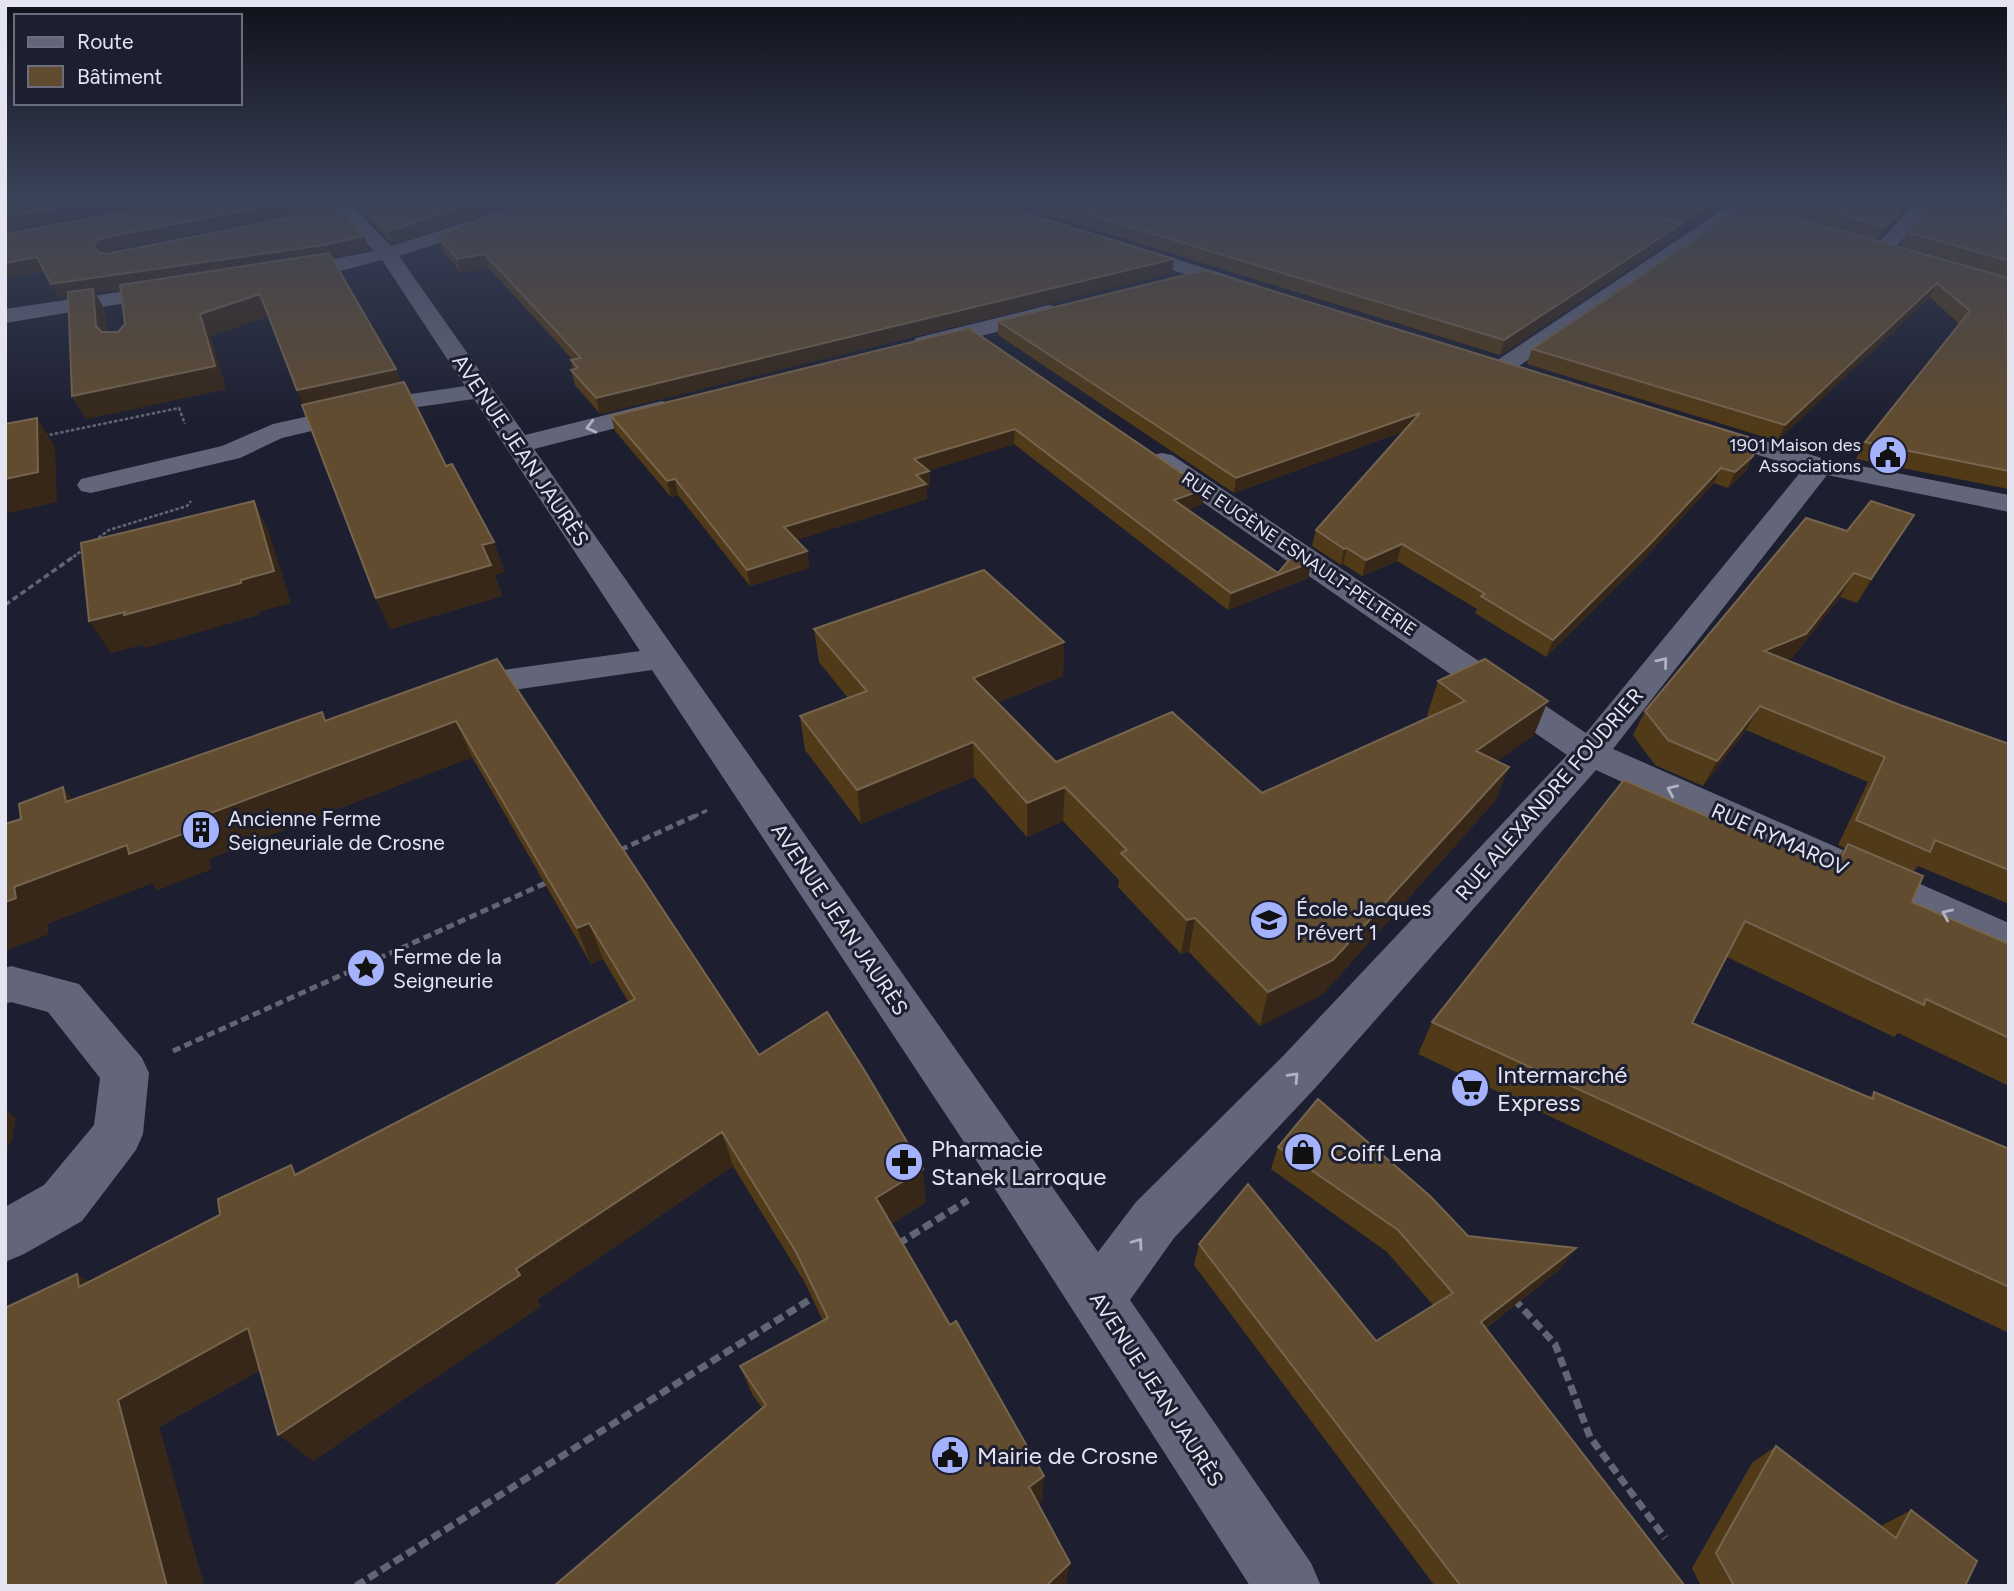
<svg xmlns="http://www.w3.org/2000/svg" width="2014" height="1591" viewBox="0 0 2014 1591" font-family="Figtree,sans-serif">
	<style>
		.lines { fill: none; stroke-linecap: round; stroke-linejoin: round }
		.path-far3 { stroke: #636574; stroke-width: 2.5; stroke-dasharray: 3.5 2; stroke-linecap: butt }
		.path-far2 { stroke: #636574; stroke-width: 3.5; stroke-dasharray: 6 3.5; stroke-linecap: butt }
		.path-far1 { stroke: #636574; stroke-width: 5; stroke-dasharray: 8 4.5; stroke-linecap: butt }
		.path { stroke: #636574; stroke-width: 7; stroke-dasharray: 10 5; stroke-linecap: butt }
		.minor { fill: #63667a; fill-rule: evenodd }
		.wall { fill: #513a18; fill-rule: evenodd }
		.shaded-wall { fill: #362718 }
		.building { fill: #614c30; stroke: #75644e; stroke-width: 2; fill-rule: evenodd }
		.oneway { stroke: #b0b2c1 }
		.labels { text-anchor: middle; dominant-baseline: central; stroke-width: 6; stroke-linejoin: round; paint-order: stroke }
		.far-poi-label { font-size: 18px; fill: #e4e5f1; stroke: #1d1f30; text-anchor: end }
		.far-street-label { font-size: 18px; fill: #e4e5f1; stroke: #1d1f30 }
		.street-label { font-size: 21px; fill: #e4e5f1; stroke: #1d1f30 }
		.poi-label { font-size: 21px; fill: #e4e5f1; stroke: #1d1f30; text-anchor: start }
		.near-poi-label { font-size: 24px; fill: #e4e5f1; stroke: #1d1f30; text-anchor: start }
	</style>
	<rect width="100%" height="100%" fill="#1d1f30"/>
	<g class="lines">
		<!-- path-far3 -->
		<g class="path-far3">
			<polyline points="44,436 179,408 185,424"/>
			<polyline points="94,541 109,530 187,506 191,501"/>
			<polyline points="73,557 84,549"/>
		</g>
		<!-- path-far2 -->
		<g class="path-far2">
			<polyline points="5,605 76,555"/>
			<polyline points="693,817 708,810"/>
		</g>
		<!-- path-far1 -->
		<g class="path-far1">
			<polyline points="620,850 697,815"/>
			<polyline points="173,1051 548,882"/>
		</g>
		<!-- path -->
		<g class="path">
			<polyline points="898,1244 968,1200"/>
			<polyline points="1514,1299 1555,1344 1590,1437 1665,1538"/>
			<polyline points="356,1586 817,1295"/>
		</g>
		<!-- minor -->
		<g class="minor">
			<path d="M327,200h20l44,46 146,-46h28l-3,4 -163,52 126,179 137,-34 9,3 4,5 -4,5 -137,35 564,803 38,-50 148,-147 283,-300 -415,-288 -3,-6 3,-6 10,-2 10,2 414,278 217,-264 -106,-33 -4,-5 4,-5 9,-3 9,3 110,33 184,36v17l-182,-37 -214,274 396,174v36l-413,-189 -278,315 -144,153 -44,62 181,263 10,23h-71l-255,-397 -343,-519 -153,22 -38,11 -12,-3 -5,-8 5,-8 47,-13 144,-20 -166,-252 -70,10 -122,29 -42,20 -149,35 -10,-2 -4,-6 4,-6 141,-33 51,-22 131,-29 61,-9 -83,-126c-24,6 -82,24 -104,18l-3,-4 3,-4 96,-19z"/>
			<polygon points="1704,200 1734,200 1798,219 1800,223 1791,229 1740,214 1509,373 1493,373 1489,368 1493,363 1724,209 1707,204"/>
			<polygon points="1917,200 1936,200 1890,254 1876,254 1873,250 1876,246"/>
			<polygon points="1125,243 1255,284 1258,288 1255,292 1248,294 1118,253 1115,249"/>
			<polygon points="173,284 180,286 184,290 180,294 5,323 5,309"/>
			<polygon points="1049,305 1057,307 1060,312 1057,317 924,350 916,348 913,343 916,338"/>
			<polygon points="11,966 79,984 142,1058 149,1073 143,1134 136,1150 82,1221 24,1254 5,1262 5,1207 44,1185 94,1125 100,1078 48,1012 11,1002 5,1004 5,968"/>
		</g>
	</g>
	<!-- wall -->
	<g class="wall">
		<path d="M187,200h144l33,36 5,13 -37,9 114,208 48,76 10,30 -9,3 7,21 -112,33 -14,-31 -73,-194 -35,-88 -58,20 16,53 -140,30 -14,-23 -4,-99 -9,1 -15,-27 -39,7zM294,214l3,2 -191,38 -2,-1 8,-3zM120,289l5,35 -7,8h-11l-2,-22 -10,-17z"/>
		<polygon points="351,200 527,200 393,244"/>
		<polygon points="999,200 1588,200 1684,222 1679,235 1500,355"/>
		<polygon points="1600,200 1722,200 1718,210 1698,223"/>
		<polygon points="1744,200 1913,200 1878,240"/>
		<polygon points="2009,200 2009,277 1901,246 1907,232"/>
		<polygon points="1747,204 2009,278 2009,489 1856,459 1865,442 1959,324 1930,297 1777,441 1527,364 1532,349"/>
		<polygon points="437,235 1172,273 600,414 575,385 571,370 573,369 571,360 573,360 489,268 461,273 441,248"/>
		<polygon points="998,321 1753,456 1746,471 1728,488 1714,483 1643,560 1546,657 1475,613 1477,609 1397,561 1362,576 1343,564 1341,565 1312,546 1316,530 1402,432 1234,493 998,335"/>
		<polygon points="969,328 1203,504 1188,510 1278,573 1308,578 1228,610 1014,444 929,470 930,486 927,487 927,499 796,540 807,551 809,568 750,586 678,495 671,497 615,431 611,416"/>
		<polygon points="1847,531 1900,537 1857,603 1840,597 1792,658 1787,660 1900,705 2009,744 2009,904 1918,866 1913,872 1912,902 2009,944 2009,1086 1898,1033 1894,1037 1727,957 1692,1023 1869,1098 1874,1092 2009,1149 2009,1333 1418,1054 1432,1022 1753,837 1754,834 1831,867 1845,848 1838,845 1868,782 1746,730 1703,786 1655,765 1633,735 1645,711"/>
		<polygon points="814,629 1064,642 1063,676 997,703 1056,762 1262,793 1429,717 1427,715 1438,681 1534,735 1497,761 1509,767 1495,801 1323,994 1260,1026 1189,952 1181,954 1118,887 1119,880 1063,821 1027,837 974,777 861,824 805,750 800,716 848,698 819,662"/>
		<polygon points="497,659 759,1055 926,1202 891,1224 1042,1501 1038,1504 1067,1585 762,1408 752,1394 740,1366 823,1321 805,1283 733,1166 537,1300 541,1306 313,1461 260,1370 159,1427 204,1586 5,1586 77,1274 87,1282 629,1003 603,959 591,964 472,757 209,859 211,869 157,890 152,883 47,924 49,934 21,819 322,712 326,721"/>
		<polygon points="1278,1147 1468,1236 1576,1248 1560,1269 1486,1328 1685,1586 1435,1586 1194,1265 1199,1244 1376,1341 1433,1305 1387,1252 1271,1169"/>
		<polygon points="1776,1446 1881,1526 1911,1510 1965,1586 1701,1586 1692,1568 1752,1463"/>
	</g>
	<!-- shaded-wall -->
	<g class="shaded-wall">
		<polygon points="97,200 174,200 5,231 5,217"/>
		<polygon points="484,200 527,200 393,244 388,231"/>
		<polygon points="1718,200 1722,200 1718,210 1698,223 1703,210"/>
		<polygon points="1908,200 1913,200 1878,240 1885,227"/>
		<polygon points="289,202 294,214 112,250 104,253 100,259 93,245 97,240 106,237"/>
		<polygon points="1684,222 1679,235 1500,355 1504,340"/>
		<polygon points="364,236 369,249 330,258 95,293 105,310 108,349 96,326 93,293 59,298 51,284"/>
		<polygon points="485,254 489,268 461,273 457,259"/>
		<polygon points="37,257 45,271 5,278 5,263"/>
		<polygon points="1174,259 1172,273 600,414 596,398"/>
		<polygon points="1937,283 1930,297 1777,441 1785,425"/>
		<polygon points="260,294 269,315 210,336 226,389 86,419 72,396 200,314"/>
		<polygon points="396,369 405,392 307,414 297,390"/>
		<polygon points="1420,413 1416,427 1234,493 1236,478"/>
		<polygon points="37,418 55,447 57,502 5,514 5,479"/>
		<polygon points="1015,429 1014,444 915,475 914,459"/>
		<polygon points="1753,456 1746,471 1728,488 1735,472"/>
		<polygon points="1721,468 1714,483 1643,560 1546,657 1553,640"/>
		<polygon points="929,471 930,486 927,487 927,499 787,543 784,527"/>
		<polygon points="675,479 678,495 671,497 667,481"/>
		<polygon points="1205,489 1203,504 1172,516 1174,500"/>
		<polygon points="254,501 269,532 291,603 259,612 259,615 145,648 143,645 111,653 89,621 241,580"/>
		<polygon points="1914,515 1900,537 1857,603 1871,579"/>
		<polygon points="494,542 504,572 495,575 502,596 390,629 376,598 482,545"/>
		<polygon points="1402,544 1397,561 1362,576 1366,560"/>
		<polygon points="1347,548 1343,564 1341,565 1344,549"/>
		<polygon points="807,551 809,568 750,586 747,570"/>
		<polygon points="1312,562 1308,578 1228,610 1231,593"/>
		<polygon points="1854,573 1840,597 1792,658 1750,675 1764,651"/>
		<polygon points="1064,642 1063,676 974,712 973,678"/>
		<polygon points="1548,701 1534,735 1463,785 1476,751"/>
		<polygon points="1760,706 1746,730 1703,786 1717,761"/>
		<polygon points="456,721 472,757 209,859 211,869 157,890 152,883 47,924 49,934 5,951 5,902 14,887"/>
		<polygon points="973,742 974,777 861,824 857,790"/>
		<polygon points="1509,767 1495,801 1323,994 1260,1026 1268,992"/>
		<polygon points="63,787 91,824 66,802"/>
		<polygon points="1065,787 1063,821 1027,837 1027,803"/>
		<polygon points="1195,918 1189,952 1181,954 1187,920"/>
		<polygon points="589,923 603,959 591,964 577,928"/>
		<polygon points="5,1109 16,1118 12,1140 5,1151"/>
		<polygon points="722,1132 733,1166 537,1300 541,1306 313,1461 278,1435 516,1269"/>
		<polygon points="923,1169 926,1202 881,1231 876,1198"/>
		<polygon points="1576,1248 1560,1269 1467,1342 1481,1322"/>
		<polygon points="77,1274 116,1304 79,1287"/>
		<polygon points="248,1328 282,1357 159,1427 204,1586 167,1586 118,1400"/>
		<polygon points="1044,1476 1042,1501 1028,1511 1029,1487"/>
		<polygon points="1070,1563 1066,1586 1046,1586"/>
	</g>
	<!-- building -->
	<g class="building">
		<polygon points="5,200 97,200 5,217"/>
		<path d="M187,200h144l33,36 -40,9 -273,39 -14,-27 -32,6v-29zM289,202l12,7 -4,7 -191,38 -8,-2 -5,-7 4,-5 9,-3z"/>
		<polygon points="359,200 484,200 388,231"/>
		<polygon points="540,200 984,200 1174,259 596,398 571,370 578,368 571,360 581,358 485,254 457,259 437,235"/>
		<polygon points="1041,200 1588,200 1684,222 1504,340"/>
		<polygon points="1660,200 1718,200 1703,210"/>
		<polygon points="1793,200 1908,200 1885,227"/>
		<polygon points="1935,200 2009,200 2009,261 1907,232"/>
		<polygon points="1747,204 2009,278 2009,471 1865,442 1970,311 1937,283 1785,425 1532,349"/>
		<polygon points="329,253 396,369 297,390 260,294 200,314 215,366 72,396 68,292 93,289 96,326 102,332 118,332 125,324 120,285"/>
		<polygon points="1205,270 1757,440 1753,456 1735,472 1721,468 1650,544 1553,640 1481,596 1485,594 1402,544 1366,560 1347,548 1344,549 1316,530 1420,413 1236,478 998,321"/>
		<polygon points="969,328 1205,489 1174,500 1278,573 1297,551 1312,562 1231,593 1015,429 914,459 929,471 916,475 926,484 784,527 807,551 747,570 675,479 667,481 611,416"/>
		<polygon points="404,382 446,466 452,464 494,542 482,545 491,565 376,598 302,405"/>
		<polygon points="37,418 38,472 5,479 5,424"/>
		<polygon points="254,501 274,571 241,580 241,583 124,615 125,612 89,621 81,543"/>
		<polygon points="1871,501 1914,515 1871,579 1854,573 1806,634 1764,651 1900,705 2009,744 2009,870 1935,840 1930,852 1856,820 1885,757 1760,706 1717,761 1668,740 1645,711 1806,518 1847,531"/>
		<polygon points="984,570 1064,642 973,678 1056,762 1172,712 1262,793 1465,701 1438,681 1485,659 1548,701 1476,751 1509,767 1333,960 1268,992 1195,918 1187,920 1121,853 1127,850 1065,787 1027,803 973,742 857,790 800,716 867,691 814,629"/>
		<polygon points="497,659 759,1055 827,1012 863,1068 923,1169 876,1198 950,1325 956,1321 1044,1476 1029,1487 1070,1563 1046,1586 554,1586 766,1405 740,1366 828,1318 796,1252 722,1132 516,1269 520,1275 278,1435 248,1328 118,1400 167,1586 5,1586 5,1308 77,1274 79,1287 220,1215 218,1199 291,1165 295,1175 635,999 589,923 577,928 456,721 184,823 185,833 129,854 127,845 14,887 16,898 5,902 5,824 21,819 19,804 63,787 66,802 322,712 325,721"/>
		<polygon points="1624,780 1759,839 1754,834 1836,869 1848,844 1923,876 1912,902 2009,944 2009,1038 1926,999 1924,1005 1745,921 1692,1023 1873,1099 1874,1092 2009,1149 2009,1287 1432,1022"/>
		<polygon points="1318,1099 1430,1196 1468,1236 1576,1248 1481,1322 1685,1586 1461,1586 1199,1244 1248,1184 1376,1341 1453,1293 1398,1230 1278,1147"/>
		<polygon points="1776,1446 1896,1538 1911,1510 1977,1561 1965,1586 1730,1586 1733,1584 1716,1553"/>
	</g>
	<!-- one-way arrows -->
	<defs><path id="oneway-chevron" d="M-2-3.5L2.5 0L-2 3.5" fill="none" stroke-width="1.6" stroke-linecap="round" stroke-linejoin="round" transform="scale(1.75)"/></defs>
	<g class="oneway">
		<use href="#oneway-chevron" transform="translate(591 427) rotate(166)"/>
		<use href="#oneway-chevron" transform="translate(1663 662) rotate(-51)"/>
		<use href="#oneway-chevron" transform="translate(1672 790) rotate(-156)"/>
		<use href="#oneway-chevron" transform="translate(1947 914) rotate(-156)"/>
		<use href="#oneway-chevron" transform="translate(1294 1077) rotate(-47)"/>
		<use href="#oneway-chevron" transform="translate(1138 1243) rotate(-54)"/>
	</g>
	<!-- sky -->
	<linearGradient id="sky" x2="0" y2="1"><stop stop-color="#10111a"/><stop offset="0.47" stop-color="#3a4259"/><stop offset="1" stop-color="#3a4259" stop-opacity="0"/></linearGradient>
	<rect width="2014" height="423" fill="url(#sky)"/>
	<!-- icons -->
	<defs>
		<symbol id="civic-disc" viewBox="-11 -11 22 22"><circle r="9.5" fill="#a4b2fc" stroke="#1d1f30"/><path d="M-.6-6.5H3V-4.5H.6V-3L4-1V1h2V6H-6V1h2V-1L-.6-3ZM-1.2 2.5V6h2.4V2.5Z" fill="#111"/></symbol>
		<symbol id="building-disc" viewBox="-11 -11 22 22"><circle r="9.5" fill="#a4b2fc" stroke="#1d1f30"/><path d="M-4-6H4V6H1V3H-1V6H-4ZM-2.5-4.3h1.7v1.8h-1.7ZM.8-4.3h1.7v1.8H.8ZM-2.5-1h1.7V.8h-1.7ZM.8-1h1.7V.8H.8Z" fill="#111"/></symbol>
		<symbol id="school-disc" viewBox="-11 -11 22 22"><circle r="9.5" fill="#a4b2fc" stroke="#1d1f30"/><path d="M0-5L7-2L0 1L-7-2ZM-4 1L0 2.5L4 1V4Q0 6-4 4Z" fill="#111"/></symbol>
		<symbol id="sight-disc" viewBox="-11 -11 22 22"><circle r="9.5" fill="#a4b2fc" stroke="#1d1f30"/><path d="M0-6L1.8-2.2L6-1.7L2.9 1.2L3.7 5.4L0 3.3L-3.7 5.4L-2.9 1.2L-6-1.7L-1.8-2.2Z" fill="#111"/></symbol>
		<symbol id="supermarket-disc" viewBox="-11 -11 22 22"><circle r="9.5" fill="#a4b2fc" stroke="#1d1f30"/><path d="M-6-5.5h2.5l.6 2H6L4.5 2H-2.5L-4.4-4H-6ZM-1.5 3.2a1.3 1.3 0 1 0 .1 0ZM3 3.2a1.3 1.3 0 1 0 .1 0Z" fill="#111"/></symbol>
		<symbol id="shop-disc" viewBox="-11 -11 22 22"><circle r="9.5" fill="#a4b2fc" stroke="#1d1f30"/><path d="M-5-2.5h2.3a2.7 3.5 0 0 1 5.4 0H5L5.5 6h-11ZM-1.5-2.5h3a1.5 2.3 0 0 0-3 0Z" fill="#111"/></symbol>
		<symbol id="pharmacy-disc" viewBox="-11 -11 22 22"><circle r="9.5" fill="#a4b2fc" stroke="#1d1f30"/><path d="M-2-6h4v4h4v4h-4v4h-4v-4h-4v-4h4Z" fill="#111"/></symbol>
	</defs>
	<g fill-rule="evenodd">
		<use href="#civic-disc" x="1866" y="433" width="44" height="44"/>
		<use href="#building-disc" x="179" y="808" width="44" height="44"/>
		<use href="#school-disc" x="1247" y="898" width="44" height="44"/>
		<use href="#sight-disc" x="344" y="946" width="44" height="44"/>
		<use href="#supermarket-disc" x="1448" y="1066" width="44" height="44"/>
		<use href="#shop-disc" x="1281" y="1130" width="44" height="44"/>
		<use href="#pharmacy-disc" x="882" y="1140" width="44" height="44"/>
		<use href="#civic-disc" x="928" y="1433" width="44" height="44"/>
	</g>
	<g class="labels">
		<!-- far-poi labels -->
		<g class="far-poi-label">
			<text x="1861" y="445">1901 Maison des<tspan x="1861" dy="21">Associations</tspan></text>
		</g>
		<!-- far-street labels -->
		<g class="far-street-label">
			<text transform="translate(1299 554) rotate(34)">RUE EUGÈNE ESNAULT-PELTERIE</text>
		</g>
		<!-- street labels -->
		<g class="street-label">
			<text transform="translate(521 450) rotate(56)">AVENUE JEAN JAURÈS</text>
			<text transform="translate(1549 794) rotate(-49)">RUE ALEXANDRE FOUDRIER</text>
			<text transform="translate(1780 839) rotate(24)">RUE RYMAROV</text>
			<text transform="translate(840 919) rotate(56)">AVENUE JEAN JAURÈS</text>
			<text transform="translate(1157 1389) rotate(57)">AVENUE JEAN JAURÈS</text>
		</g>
		<!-- poi labels -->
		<g class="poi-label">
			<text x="228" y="818">Ancienne Ferme<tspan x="228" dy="24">Seigneuriale de Crosne</tspan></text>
			<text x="1296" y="908">École Jacques<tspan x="1296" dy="24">Prévert 1</tspan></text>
			<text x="393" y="956">Ferme de la<tspan x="393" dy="24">Seigneurie</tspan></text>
		</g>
		<!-- near-poi labels -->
		<g class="near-poi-label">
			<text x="1497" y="1074">Intermarché<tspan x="1497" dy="28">Express</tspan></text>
			<text x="931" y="1148">Pharmacie<tspan x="931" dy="28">Stanek Larroque</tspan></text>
			<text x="1330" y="1152">Coiff Lena</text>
			<text x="977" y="1455">Mairie de Crosne</text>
		</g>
	</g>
	<!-- border -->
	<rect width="2014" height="1591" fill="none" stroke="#e4e5f1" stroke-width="14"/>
	<!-- legend -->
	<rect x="14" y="14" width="228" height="91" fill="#1d1f30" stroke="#6d6e7d" stroke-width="2"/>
	<rect x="28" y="37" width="35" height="10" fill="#63667a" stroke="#6d6e7d" stroke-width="2"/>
	<text x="77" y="49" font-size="21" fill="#e4e5f1">Route</text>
	<rect x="28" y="66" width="35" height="21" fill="#614c30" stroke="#6d6e7d" stroke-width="2"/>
	<text x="77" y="84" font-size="21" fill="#e4e5f1">Bâtiment</text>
</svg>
